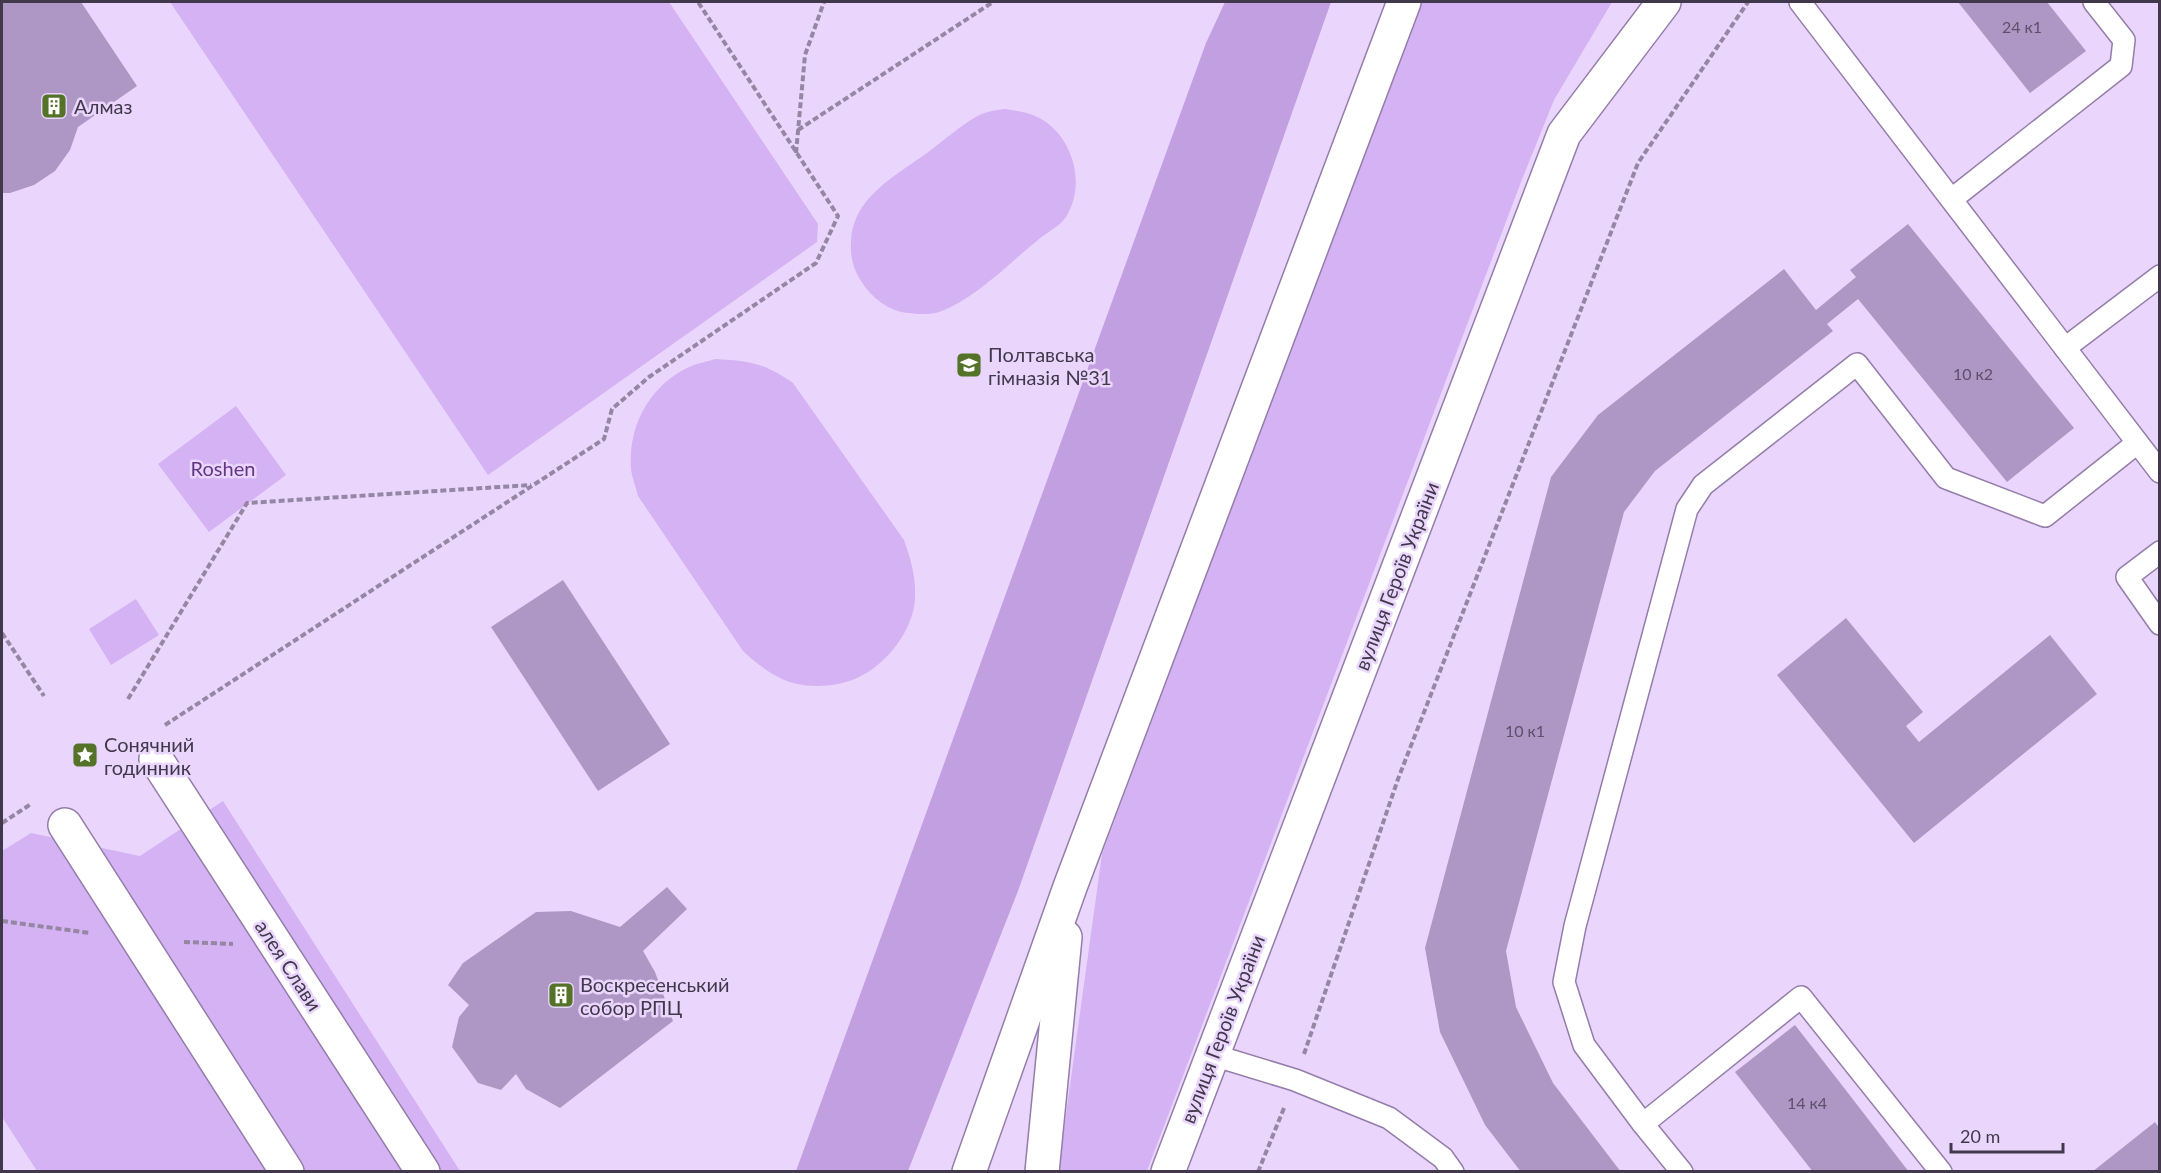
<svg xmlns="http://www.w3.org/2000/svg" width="2161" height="1173" viewBox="0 0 2161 1173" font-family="Lato,sans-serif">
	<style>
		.green { fill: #d4b2f3 }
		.forest { fill: #c19fe0 }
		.building { fill: #af97c5 }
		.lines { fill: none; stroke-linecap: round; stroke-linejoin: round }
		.lane-casing { stroke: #947da9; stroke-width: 24 }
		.street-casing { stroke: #947da9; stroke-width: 36 }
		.secondary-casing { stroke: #947da9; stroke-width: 36 }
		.path { stroke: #9586a3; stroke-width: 4; stroke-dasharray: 6 3; stroke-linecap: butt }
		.lane { stroke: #fff; stroke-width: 21 }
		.street { stroke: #fff; stroke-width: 33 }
		.secondary { stroke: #fff; stroke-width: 33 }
		.labels { text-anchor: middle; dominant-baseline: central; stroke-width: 5; stroke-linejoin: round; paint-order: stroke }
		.number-label { font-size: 16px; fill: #5d506a }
		.poi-label { font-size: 20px; fill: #42384b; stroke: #ead6fd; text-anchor: start }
		.park-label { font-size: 20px; fill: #633683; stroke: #ead6fd }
		.street-label { font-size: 20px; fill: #42384b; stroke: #ead6fd }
	</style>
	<rect width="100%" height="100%" fill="#ead6fd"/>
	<!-- green -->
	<g class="green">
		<polygon points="170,2 669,2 818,224 817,242 488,475"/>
		<polygon points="1420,2 1612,2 1554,100 1521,182 1147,1171 1058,1172 1102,854"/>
		<path d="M1005,109c13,2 27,4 38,11 31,20 43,65 23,97 -6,9 -20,16 -28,23 -30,24 -63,59 -99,72 -9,3 -21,2 -31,1 -20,-2 -37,-16 -47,-32 -8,-12 -11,-25 -10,-39 1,-44 44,-66 76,-89 12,-9 43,-35 55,-39 7,-3 15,-4 23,-5z"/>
		<path d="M715,359c35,2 49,4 78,24l111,157c7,20 12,37 11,58 -1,31 -28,66 -56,79 -18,9 -43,11 -62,7 -21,-5 -39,-19 -54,-33l-105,-155c-2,-9 -6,-18 -7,-27 -3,-43 18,-83 58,-102 8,-4 18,-5 26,-8z"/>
		<polygon points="236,406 286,475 209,532 158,464"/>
		<polygon points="136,599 159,635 111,665 89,629"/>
		<polygon points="223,801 460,1171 37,1171 2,1117 2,851 31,833 140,856"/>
	</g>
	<!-- forest -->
	<polygon class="forest" points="1225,2 1331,2 1018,891 908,1171 796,1171 1206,43"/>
	<!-- building -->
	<g class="building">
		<polygon points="2,2 81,2 137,86 78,127 70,150 55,171 34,185 10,193 2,193"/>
		<polygon points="1958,2 2047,2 2086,51 2030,93"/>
		<polygon points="1908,224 2074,428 2007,482 1858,299 1827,324 1833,331 1655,471 1624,512 1506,951 1516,1007 1553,1083 1621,1172 1521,1172 1485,1125 1440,1032 1425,948 1551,477 1598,415 1784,269 1816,310 1856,277 1850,270"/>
		<polygon points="563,580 670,744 598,791 491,627"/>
		<polygon points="1846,618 1923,712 1906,726 1919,742 2050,635 2097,694 1914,843 1777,675"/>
		<polygon points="667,887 687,909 643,951 655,972 673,1021 560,1108 526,1089 516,1074 501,1090 478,1083 452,1047 459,1017 469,1005 448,985 463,963 536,912 571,911 620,927"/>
		<polygon points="1795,1025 1838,1080 1909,1172 1813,1172 1735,1072"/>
		<polygon points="2155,1122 2160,1129 2160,1172 2092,1172"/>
	</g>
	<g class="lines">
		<defs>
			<g id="lane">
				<polyline points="1800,2 2160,472"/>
				<polyline points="1952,199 2121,66 2124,40 2094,2"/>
				<polyline points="2065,348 2160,276"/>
				<polyline points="2160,552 2127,577 2160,624"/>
				<polyline points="1213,1055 1295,1080 1389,1118 1443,1158 1453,1172"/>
				<polyline points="1643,1124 1801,997 1941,1172"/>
				<polyline points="1682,1172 1643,1124 1584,1045 1564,982 1575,926 1687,509 1703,485 1857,364 1946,478 2045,516 2137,443"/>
			</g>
			<g id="street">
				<polyline points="156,759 423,1172"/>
				<polyline points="65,825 287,1172"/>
				<polyline points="1168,1172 1564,134 1664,2"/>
			</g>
			<g id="secondary">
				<polyline points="969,1172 1070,887 1404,2"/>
				<polyline points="1042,1172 1065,937"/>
			</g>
		</defs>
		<!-- lane casing -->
		<use href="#lane" class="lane-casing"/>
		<!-- street casing -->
		<use href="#street" class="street-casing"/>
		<!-- secondary casing -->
		<use href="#secondary" class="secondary-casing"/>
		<!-- path -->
		<g class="path">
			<polyline points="798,130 993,2"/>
			<polyline points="796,153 805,55 824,2"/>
			<polyline points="2,633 44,696"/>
			<polyline points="128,699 247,503 531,485"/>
			<polyline points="165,725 604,439 612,409 649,377 816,263 838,216 698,2"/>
			<polyline points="2,823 31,804"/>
			<polyline points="2,921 90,933"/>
			<polyline points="184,942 233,944"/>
			<polyline points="1304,1054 1398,779 1638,163 1748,2"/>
			<polyline points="1258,1172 1284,1108"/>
		</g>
		<!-- lane -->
		<use href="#lane" class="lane"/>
		<!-- street -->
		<use href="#street" class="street"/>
		<!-- secondary -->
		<use href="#secondary" class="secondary"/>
	</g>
	<!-- icons -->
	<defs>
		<symbol id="building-square" viewBox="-11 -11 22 22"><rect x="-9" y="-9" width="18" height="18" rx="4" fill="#547228" stroke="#ead6fd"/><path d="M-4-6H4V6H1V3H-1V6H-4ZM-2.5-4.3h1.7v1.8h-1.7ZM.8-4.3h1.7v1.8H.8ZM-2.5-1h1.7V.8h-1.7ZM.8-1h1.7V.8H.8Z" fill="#fff"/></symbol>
		<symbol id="school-square" viewBox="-11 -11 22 22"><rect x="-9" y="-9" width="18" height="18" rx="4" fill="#547228" stroke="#ead6fd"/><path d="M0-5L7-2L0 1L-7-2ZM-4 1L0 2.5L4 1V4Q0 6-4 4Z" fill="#fff"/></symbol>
		<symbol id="sight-square" viewBox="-11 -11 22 22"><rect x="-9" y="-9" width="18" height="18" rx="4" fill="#547228" stroke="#ead6fd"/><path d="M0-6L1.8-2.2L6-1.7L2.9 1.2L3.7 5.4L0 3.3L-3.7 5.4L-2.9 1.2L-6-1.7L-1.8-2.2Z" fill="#fff"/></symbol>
	</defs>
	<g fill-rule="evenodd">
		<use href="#building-square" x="39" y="91" width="30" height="30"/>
		<use href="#school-square" x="954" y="350" width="30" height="30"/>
		<use href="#sight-square" x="70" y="740" width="30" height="30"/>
		<use href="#building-square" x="546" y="980" width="30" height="30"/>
	</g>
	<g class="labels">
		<!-- number labels -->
		<g class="number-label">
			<text x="2022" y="26">24 к1</text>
			<text x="1973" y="373">10 к2</text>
			<text x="1525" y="730">10 к1</text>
			<text x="1807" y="1102">14 к4</text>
		</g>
		<!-- poi labels -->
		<g class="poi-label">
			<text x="74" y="106">Алмаз</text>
			<text x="988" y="354">Полтавська<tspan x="988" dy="23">гімназія №31</tspan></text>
			<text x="104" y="744">Сонячний<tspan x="104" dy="23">годинник</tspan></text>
			<text x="580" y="984">Воскресенський<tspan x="580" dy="23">собор РПЦ</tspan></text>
		</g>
		<!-- park labels -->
		<g class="park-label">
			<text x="223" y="468">Roshen</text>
		</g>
		<!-- street labels -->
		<g class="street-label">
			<text transform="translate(1396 576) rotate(-69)">вулиця Героїв України</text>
			<text transform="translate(289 965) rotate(57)">алея Слави</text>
			<text transform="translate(1222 1029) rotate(-69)">вулиця Героїв України</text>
		</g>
	</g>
	<!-- border -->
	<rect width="2161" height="1173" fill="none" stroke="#42384b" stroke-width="6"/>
	<!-- scale -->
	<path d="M1951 1143v9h112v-9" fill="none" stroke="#42384b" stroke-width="3"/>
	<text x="1960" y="1143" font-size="18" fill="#42384b" stroke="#ead6fd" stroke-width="4.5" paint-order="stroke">20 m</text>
</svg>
